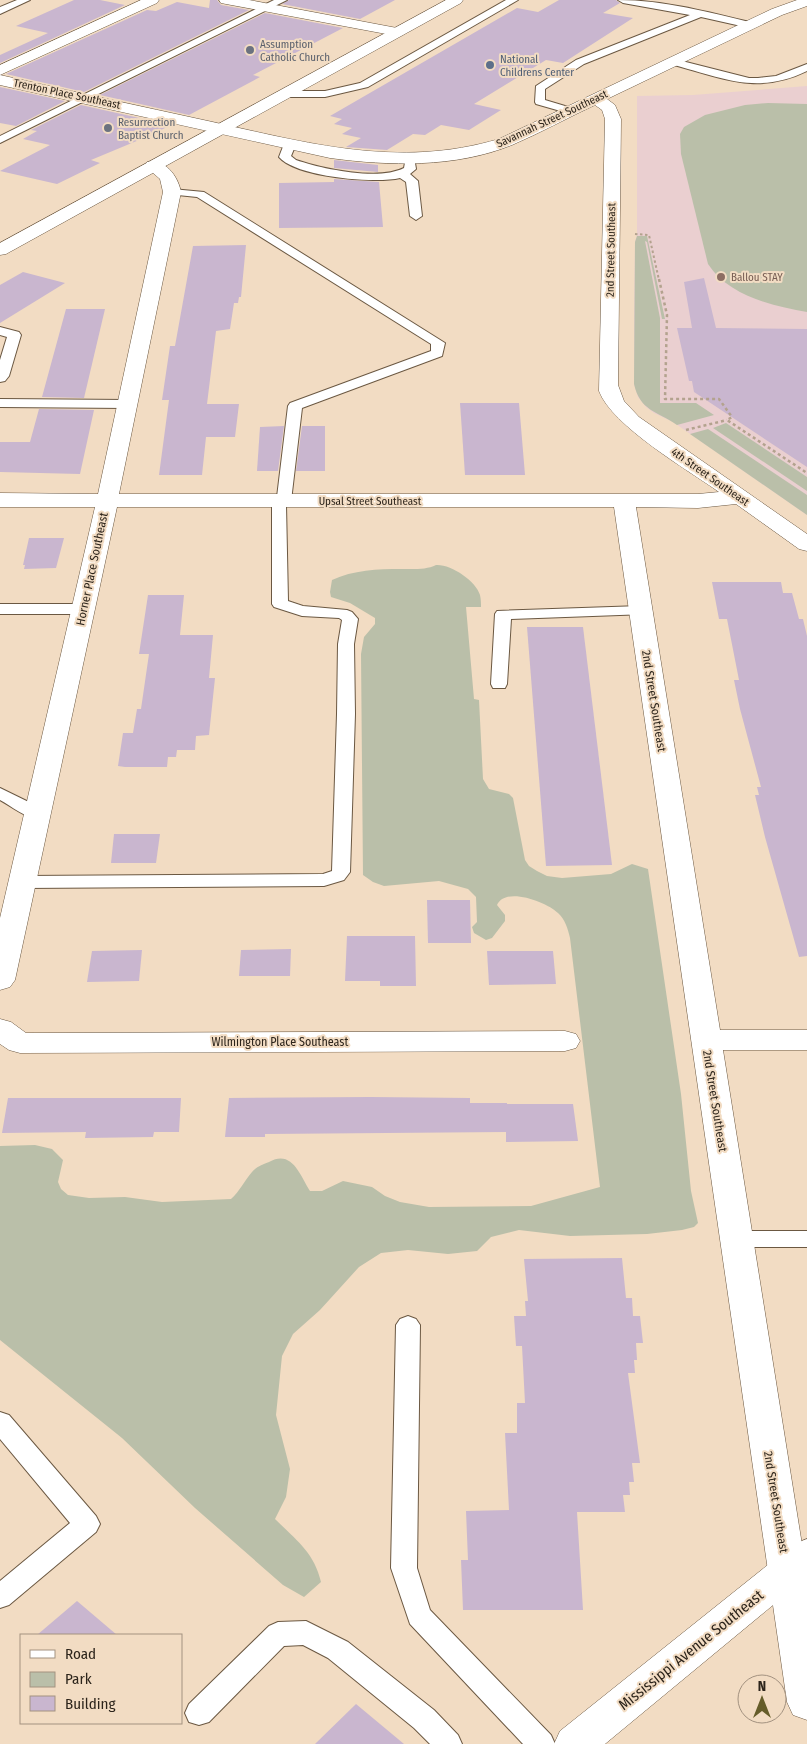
<svg xmlns="http://www.w3.org/2000/svg" width="807" height="1744" viewBox="0 0 807 1744" font-family="'Fira Sans Condensed',sans-serif">
	<style>
		.education { fill: #eacfd0 }
		.green { fill: #babfa9 }
		.building { fill: #c9b6cf }
		.lines { fill: none; stroke-linecap: round; stroke-linejoin: round }
		.lane-casing { stroke: #6b5842; stroke-width: 2 }
		.street-casing { stroke: #6b5842; stroke-width: 1 }
		.secondary-casing { stroke: #6b5842; stroke-width: 1 }
		.path-far1 { stroke: #b3a28e; stroke-width: 2; stroke-dasharray: 2.5 2.5; stroke-linecap: butt }
		.path { stroke: #b3a28e; stroke-width: 2.5; stroke-dasharray: 3 3; stroke-linecap: butt }
		.lane { fill: #fff; fill-rule: evenodd }
		.street { fill: #fff; fill-rule: evenodd }
		.secondary { fill: #fff; fill-rule: evenodd }
		.worship-dot { fill: #6b7280; stroke: #f2dcc3; stroke-width: 2 }
		.service-dot { fill: #5c6f8a; stroke: #f2dcc3; stroke-width: 2 }
		.education-dot { fill: #8d6e63; stroke: #f2dcc3; stroke-width: 2 }
		.labels { text-anchor: middle; dominant-baseline: central; stroke-width: 4; stroke-linejoin: round; paint-order: stroke }
		.far-worship-label { font-size: 11px; fill: #5b616d; stroke: #f2dcc3; text-anchor: start }
		.far-service-label { font-size: 11px; fill: #4e5e75; stroke: #f2dcc3; text-anchor: start }
		.far-street-label { font-size: 11px; fill: #2c241b; stroke: #f2dcc3 }
		.far-education-label { font-size: 11px; fill: #785e54; stroke: #f2dcc3; text-anchor: start }
		.street-label { font-size: 12px; fill: #2c241b; stroke: #f2dcc3 }
		.near-street-label { font-size: 15px; fill: #2c241b; stroke: #f2dcc3 }
	</style>
	<rect width="100%" height="100%" fill="#f2dcc3"/>
	<!-- education -->
	<polygon class="education" points="807,86 807,515 673,422 654,413 646,407 638,397 634,384 634,317 635,242 637,235 637,96 693,95"/>
	<!-- green -->
	<g class="green">
		<path d="M768,103l39,1v208c-35,-6 -78,-16 -99,-48l-27,-110 -1,-20 4,-7 21,-12 40,-10z"/>
		<path d="M637,236h10l18,83h-3l-15,-77 -2,-1 15,77v85h36l18,12 -37,10c-20,-14 -37,-14 -43,-41l1,-142z"/>
		<polygon points="726,423 807,477 807,491 713,428"/>
		<polygon points="708,429 807,495 807,515 690,434"/>
		<path d="M436,565c15,-1 40,16 44,30 1,4 1,9 1,12h-15l8,92 5,1 4,79 6,10 20,5 4,4 12,62 4,6 8,5 10,5 15,2 49,-4 21,-10 16,5 33,225 10,97 7,32 -4,4 -12,3 -35,4 -77,2 -51,-6 -28,7 -14,14 -29,3 -40,-4 -27,3 -22,14 -39,43 -27,24 -11,22 -6,59 14,54 -4,28 -11,22c21,21 39,33 46,63l-17,15 -21,-12 -88,-77 -73,-70 -122,-98v-194l35,-1 17,4 11,11 -5,22 3,7 7,6 21,3 36,-1 37,5 69,-3c9,-8 13,-18 21,-27 4,-5 11,-8 17,-10 23,-13 31,13 41,29h12l21,-10 29,6 13,9 15,6 29,5 102,-1 69,-19 -30,-249c-2,-9 -5,-19 -12,-25 -11,-11 -53,-27 -61,-8l8,10v6l-13,17 -6,2 -12,-7 -2,-6 5,-5 -1,-25 -8,-8 -29,-8 -55,5 -11,-4 -10,-7 -2,-221 3,-17 11,-13v-6l-25,-15 -19,-6 -1,-5 2,-12c21,-10 46,-11 69,-11 12,0 25,1 35,-4z"/>
	</g>
	<!-- building -->
	<g class="building">
		<polygon points="74,0 100,0 125,5 0,63 0,55 48,33 16,26"/>
		<polygon points="210,0 217,0 221,5 249,10 84,92 6,74 147,10 156,11 177,2 209,8"/>
		<polygon points="289,0 395,0 360,19 282,4"/>
		<polygon points="559,0 616,0 620,3 603,13 633,18 563,63 546,60 474,104 501,110 469,130 441,125 425,135 413,134 387,150 346,147 361,138 342,134 352,128 334,124 342,119 330,116 517,8 538,12"/>
		<polygon points="265,13 343,28 253,75 260,77 189,115 100,95"/>
		<polygon points="0,87 65,101 16,126 0,123"/>
		<polygon points="81,105 171,125 151,135 91,160 100,163 57,184 0,171 50,145 23,139 37,131 31,130"/>
		<polygon points="334,160 378,165 378,172 334,168"/>
		<polygon points="334,179 379,182 383,227 279,228 279,183 334,182"/>
		<polygon points="246,245 241,297 239,297 238,303 234,303 230,329 216,331 207,404 239,404 235,437 206,437 202,475 159,475 169,400 162,400 170,346 175,346 193,246"/>
		<polygon points="23,272 65,283 0,323 0,285"/>
		<polygon points="704,278 716,328 807,329 807,467 694,392 692,381 689,381 677,328 692,328 684,282"/>
		<polygon points="66,309 105,309 84,398 42,397"/>
		<polygon points="460,403 519,403 525,475 465,475"/>
		<polygon points="39,409 94,410 80,474 0,472 0,442 30,442"/>
		<polygon points="284,426 278,471 257,471 260,427"/>
		<polygon points="302,426 325,426 325,471 296,471"/>
		<polygon points="29,538 64,538 56,568 24,569 25,565 23,565"/>
		<polygon points="712,582 781,582 783,593 792,593 799,619 803,619 807,636 807,956 799,957 765,837 755,795 759,795 757,787 761,787 740,709 734,680 739,680 727,619 719,619"/>
		<polygon points="148,595 184,595 180,635 213,635 209,678 215,678 209,735 196,736 195,750 177,750 176,757 168,757 167,767 125,767 118,766 123,733 133,733 137,709 141,709 149,654 139,654"/>
		<polygon points="527,627 583,627 612,865 546,866"/>
		<polygon points="114,834 160,834 156,863 111,863"/>
		<polygon points="427,900 470,900 471,943 428,943"/>
		<polygon points="347,936 415,936 416,986 380,986 380,981 345,981"/>
		<polygon points="291,949 290,976 239,976 241,950"/>
		<polygon points="142,950 139,981 87,982 92,951"/>
		<polygon points="487,951 553,951 556,984 489,985"/>
		<polygon points="370,1097 470,1098 470,1103 507,1103 507,1104 573,1104 578,1141 506,1142 506,1132 265,1134 265,1137 225,1137 229,1098"/>
		<polygon points="8,1098 181,1098 179,1132 154,1132 153,1137 85,1138 86,1132 2,1133"/>
		<polygon points="622,1258 626,1298 632,1298 633,1316 640,1316 643,1343 636,1343 637,1360 634,1360 635,1373 628,1373 640,1463 632,1463 634,1482 629,1482 630,1495 623,1495 625,1512 577,1512 583,1610 463,1610 461,1560 468,1560 466,1511 509,1510 505,1433 517,1433 517,1403 525,1403 522,1346 516,1346 514,1316 526,1316 525,1301 528,1301 524,1259"/>
		<polygon points="77,1601 117,1635 37,1635"/>
		<polygon points="356,1704 404,1744 315,1744"/>
	</g>
	<g class="lines">
		<defs>
			<g id="lane">
				<polygon points="17,0 30,0 0,14 0,7"/>
				<polygon points="274,0 287,0 0,143 0,136"/>
				<polygon points="506,0 518,0 368,87 325,97 284,97 279,94 284,91 325,91 360,83"/>
				<path d="M618,0c46,0 91,12 135,23l2,2 -5,3 -49,-11 -117,47 -39,25v11l30,9 1,2 -1,2 -4,1 -35,-10 -1,-2 1,-16 40,-26 114,-45 -67,-12z"/>
				<path d="M674,59l75,19h9l18,-2 31,-12v7c-51,25 -86,6 -137,-7l-1,-2z"/>
				<path d="M290,141l6,3 -5,12 5,4c26,9 83,21 108,8l2,-11h8l2,12 -6,5 8,7 4,35 -6,4 -6,-4 -4,-34 -6,-4c-25,6 -104,-1 -121,-21l5,-13z"/>
				<polygon points="172,189 204,192 445,343 442,356 302,408 291,501 286,505 288,601 303,606 347,610 352,612 358,619 354,644 355,714 350,872 344,880 324,886 23,888 16,886 14,882 16,878 23,876 323,874 332,871 337,714 338,644 342,620 339,618 302,616 274,607 272,604 272,501 277,497 288,406 290,403 431,351 431,344 197,197 168,194 166,192 168,190"/>
				<polygon points="0,327 19,332 21,335 9,376 5,381 0,382 0,360 7,337 0,335"/>
				<polygon points="0,399 128,400 135,404 128,408 0,407"/>
				<polygon points="0,604 84,604 90,606 92,609 90,612 84,614 0,614"/>
				<polygon points="641,606 647,608 649,611 647,614 511,619 507,684 505,688 493,688 491,684 495,614 497,611"/>
				<path d="M0,788l45,22 3,4 -3,4c-15,4 -32,-11 -45,-18z"/>
				<polygon points="736,1231 807,1231 807,1247 736,1247 728,1245 725,1239 728,1233"/>
				<polygon points="408,1316 416,1319 420,1325 417,1568 430,1610 551,1735 555,1744 523,1744 410,1624 391,1568 396,1325 400,1319"/>
				<polygon points="0,1412 9,1415 96,1516 100,1524 96,1532 9,1605 0,1608 0,1581 70,1523 0,1439"/>
				<polygon points="306,1621 348,1642 434,1710 458,1735 462,1744 430,1744 414,1728 328,1658 303,1645 284,1646 209,1722 199,1725 189,1722 185,1713 189,1704 269,1626 278,1622"/>
			</g>
			<g id="street">
				<path d="M141,0h18l-2,3 -157,72c70,16 139,31 208,46 100,22 190,48 291,18l273,-130 25,-9h10v6l-25,9 -175,84 8,6 6,14 -3,266 6,16 15,16 168,117v17l-8,-2 -63,-45 -38,4 -62,-1 84,523h87v20h-84l84,526v144l-14,-5 -6,-13 -173,-1195h-497l-102,473 -5,7 -10,3v-72l95,-411h-95v-14l98,1 65,-302 -3,-13 -15,-13 2,-4c18,-4 31,14 34,30l-62,302h579l21,-2c-31,-22 -107,-66 -120,-101l6,-272 -3,-9 -7,-5c-28,13 -55,28 -83,40 -57,23 -123,21 -182,13l-330,-73v-20z"/>
				<polygon points="219,0 249,0 397,28 402,29 404,32 402,35 397,36 226,4 221,3"/>
				<polygon points="0,1019 11,1022 26,1033 565,1031 576,1034 580,1041 576,1048 565,1051 20,1053 9,1050 0,1044"/>
			</g>
			<g id="secondary">
				<polygon points="446,0 463,0 461,3 6,254 0,255 0,243"/>
				<polygon points="807,1539 807,1577 605,1744 554,1744 560,1731 794,1544"/>
			</g>
		</defs>
		<!-- lane casing -->
		<use href="#lane" class="lane-casing"/>
		<!-- street casing -->
		<use href="#street" class="street-casing"/>
		<!-- secondary casing -->
		<use href="#secondary" class="secondary-casing"/>
		<!-- path-far1 -->
		<polyline class="path-far1" points="635,234 649,235 659,280"/>
		<!-- path -->
		<g class="path">
			<polyline points="659,279 667,315 665,399 719,399 732,417 727,420 807,473"/>
			<polyline points="686,430 727,420"/>
		</g>
		<!-- lane -->
		<use href="#lane" class="lane"/>
		<!-- street -->
		<use href="#street" class="street"/>
		<!-- secondary -->
		<use href="#secondary" class="secondary"/>
	</g>
	<!-- markers -->
	<g class="worship-dot">
		<circle cx="250" cy="50" r="5"/>
		<circle cx="108" cy="128" r="5"/>
	</g>
	<circle class="service-dot" cx="490" cy="65" r="5"/>
	<circle class="education-dot" cx="721" cy="277" r="5"/>
	<g class="labels">
		<!-- far-worship labels -->
		<g class="far-worship-label">
			<text x="260" y="44">Assumption<tspan x="260" dy="13">Catholic Church</tspan></text>
			<text x="118" y="122">Resurrection<tspan x="118" dy="13">Baptist Church</tspan></text>
		</g>
		<!-- far-service labels -->
		<g class="far-service-label">
			<text x="500" y="59">National<tspan x="500" dy="13">Childrens Center</tspan></text>
		</g>
		<!-- far-street labels -->
		<g class="far-street-label">
			<text transform="translate(67 94) rotate(12)">Trenton Place Southeast</text>
			<text transform="translate(552 119) rotate(-25)">Savannah Street Southeast</text>
			<text transform="translate(611 250) rotate(-89)">2nd Street Southeast</text>
			<text transform="translate(710 477) rotate(35)">4th Street Southeast</text>
			<text x="370" y="501">Upsal Street Southeast</text>
		</g>
		<!-- far-education labels -->
		<g class="far-education-label">
			<text x="731" y="277">Ballou STAY</text>
		</g>
		<!-- street labels -->
		<g class="street-label">
			<text transform="translate(92 569) rotate(-78)">Horner Place Southeast</text>
			<text transform="translate(654 701) rotate(81)">2nd Street Southeast</text>
			<text x="280" y="1042">Wilmington Place Southeast</text>
			<text transform="translate(715 1101) rotate(81)">2nd Street Southeast</text>
			<text transform="translate(776 1502) rotate(81)">2nd Street Southeast</text>
		</g>
		<!-- near-street labels -->
		<g class="near-street-label">
			<text transform="translate(691 1650) rotate(-39)">Mississippi Avenue Southeast</text>
		</g>
	</g>
	<!-- legend -->
	<rect x="20" y="1634" width="162" height="90" fill="#f2dcc3" stroke="#a39280"/>
	<rect x="30" y="1650" width="25" height="8" fill="#ffffff" stroke="#a39280"/>
	<text x="65" y="1659" font-size="15" fill="#2c241b">Road</text>
	<rect x="30" y="1672" width="25" height="15" fill="#babfa9" stroke="#a39280"/>
	<text x="65" y="1684" font-size="15" fill="#2c241b">Park</text>
	<rect x="30" y="1696" width="25" height="15" fill="#c9b6cf" stroke="#a39280"/>
	<text x="65" y="1709" font-size="15" fill="#2c241b">Building</text>
	<!-- north arrow -->
	<g transform="translate(762 1699)"><circle r="24" fill="#f2dcc3" stroke="#a39280"/>
	<path d="M0-4L9 19L0 12L-9 19Z" fill="#655c29"/>
	<text y="-8" font-size="14" font-weight="bold" text-anchor="middle" fill="#2c241b">N</text>
	</g>
</svg>
